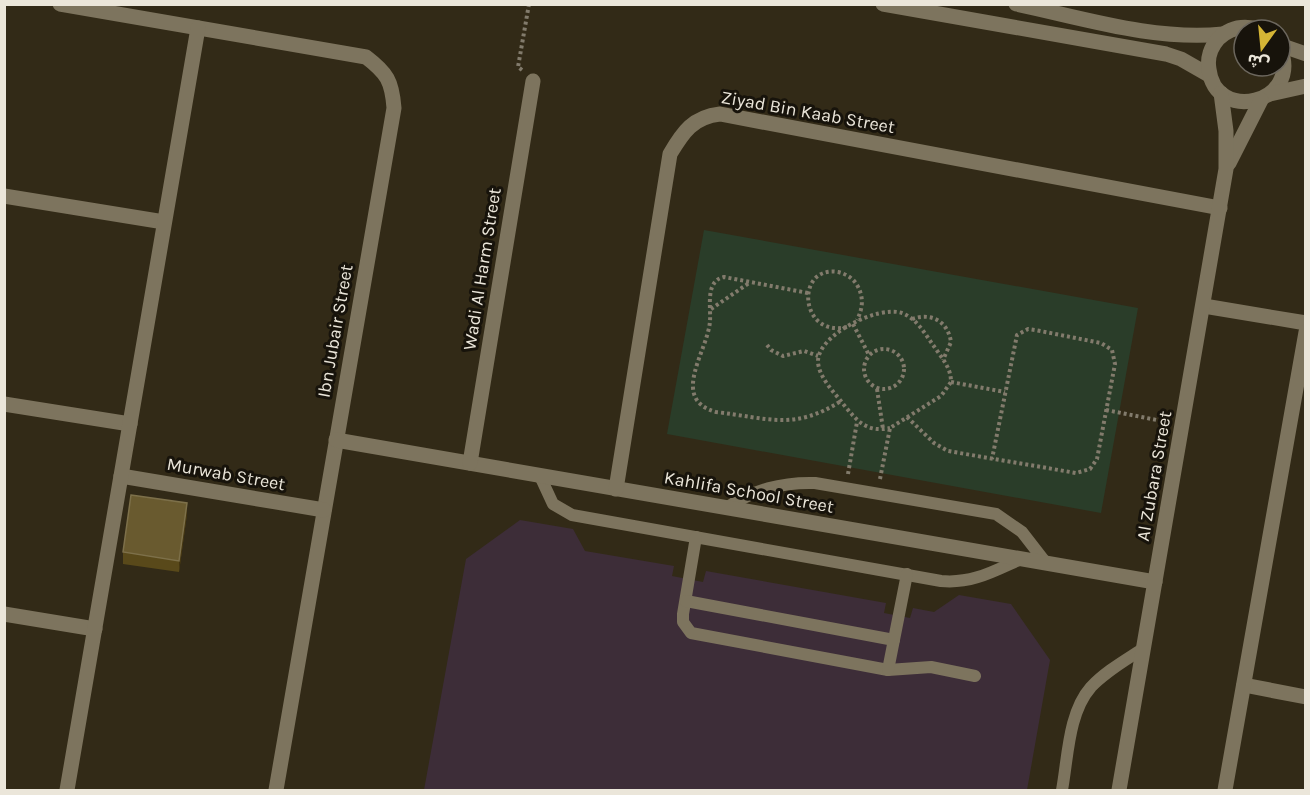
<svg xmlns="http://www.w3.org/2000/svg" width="1310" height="795" viewBox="0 0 1310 795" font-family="Karla,'Noto Sans Arabic',sans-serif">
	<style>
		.education { fill: #3d2d38 }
		.green { fill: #2a3d29 }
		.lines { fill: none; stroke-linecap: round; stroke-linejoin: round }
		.path { stroke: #827b6c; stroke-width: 4; stroke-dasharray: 3 3; stroke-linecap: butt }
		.service { stroke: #7d745e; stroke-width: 12 }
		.minor { stroke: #7d745e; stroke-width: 15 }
		.tertiary { stroke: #7d745e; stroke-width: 15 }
		.wall { fill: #59491a }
		.shaded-wall { fill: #433510 }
		.building { fill: #695a2f; stroke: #7d704a; stroke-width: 1.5 }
		.labels { text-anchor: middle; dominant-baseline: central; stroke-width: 6; stroke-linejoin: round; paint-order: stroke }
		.street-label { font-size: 18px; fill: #ebe6da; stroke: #17130b }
	</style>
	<rect width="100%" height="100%" fill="#322a17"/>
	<!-- education -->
	<polygon class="education" points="520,520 573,529 585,551 674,566 672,576 703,582 706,571 886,603 884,613 910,618 913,608 934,612 959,595 1011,604 1050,660 1027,790 424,790 466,559"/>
	<!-- green -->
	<polygon class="green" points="704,230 1138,308 1101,513 667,434"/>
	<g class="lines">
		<!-- path -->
		<g class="path">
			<polyline points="522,70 518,67 529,4"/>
			<path d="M808,293l-84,-16c-19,4 -13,29 -14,44 -2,30 -41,78 6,91 52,6 78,19 125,-11"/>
			<polyline points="711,309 749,283"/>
			<path d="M912,319c20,-7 36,3 39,23l-8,18"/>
			<polyline points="853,324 869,355"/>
			<path d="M847,327c-48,11 -52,-62 -9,-55 8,2 15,6 19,13 7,12 6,23 0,35"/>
			<polyline points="767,345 771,350 783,356 804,351 818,356"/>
			<circle cx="884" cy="369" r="20"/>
			<polyline points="951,382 1005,392"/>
			<polyline points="877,389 883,429"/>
			<polyline points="1106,410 1167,422"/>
			<polyline points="907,417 934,443 948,451 1076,473 1090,469 1097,459 1115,364 1112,350 1101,343 1035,330 1028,329 1017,335 992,459"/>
			<polyline points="848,474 857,422"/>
			<path d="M880,479l10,-51 51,-32 10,-14c0,-14 -8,-22 -15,-33 -10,-13 -18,-30 -34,-36 -24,-8 -85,22 -84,49 1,16 17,31 26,43 13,16 23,28 46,23"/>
		</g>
		<!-- service -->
		<g class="service">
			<path d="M540,476l13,28 19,11 369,66c31,3 53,-10 80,-22"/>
			<path d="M726,508c28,-18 55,-26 89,-25l181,31 26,18 24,31"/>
			<polyline points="696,537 683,614 683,622 691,633 888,670 931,667 975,676"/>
			<polyline points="686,601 894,640"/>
			<polyline points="888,670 907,574"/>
			<path d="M1062,790c6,-32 6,-77 29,-103 15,-16 35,-27 53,-39"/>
		</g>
		<!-- minor -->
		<g class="minor">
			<path d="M60,4l306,53c21,16 26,24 28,51l-118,682"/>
			<polyline points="4,196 164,222"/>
			<polyline points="1204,306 1306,323"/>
			<polyline points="4,404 130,424"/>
			<polyline points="336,440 1155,582"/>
			<polyline points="470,463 533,81"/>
			<polyline points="121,476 324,510"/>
			<path d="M616,489l54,-335c13,-22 23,-37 50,-40l500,94"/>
			<polyline points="4,614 95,629"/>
			<polyline points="1244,685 1306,697"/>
			<polyline points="67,790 198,28"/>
			<polyline points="1225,790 1306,332"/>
		</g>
		<!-- tertiary -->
		<g class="tertiary">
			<polyline points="883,4 1166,54 1181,59 1209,75"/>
			<path d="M1016,4c67,14 138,37 207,30"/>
			<path d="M1261,30c-16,-5 -31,-3 -43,9 -7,8 -11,19 -9,30 6,55 94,35 71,-21"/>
			<polyline points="1280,45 1306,54"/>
			<polyline points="1270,94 1306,86"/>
			<polyline points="1229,163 1261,100"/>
			<polyline points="1119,790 1226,169 1226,131 1221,93"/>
		</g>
	</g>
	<!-- wall -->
	<polygon class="wall" points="187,514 179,572 123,564 123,552"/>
	<!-- shaded-wall -->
	<polygon class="shaded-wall" points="187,503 187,514 179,572 179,561"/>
	<!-- building -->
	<polygon class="building" points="131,495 187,503 179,561 123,552"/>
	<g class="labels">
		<!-- street labels -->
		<g class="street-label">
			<text transform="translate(808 112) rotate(10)">Ziyad Bin Kaab Street</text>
			<text transform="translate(482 269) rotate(-81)">Wadi Al Harm Street</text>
			<text transform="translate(335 331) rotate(-80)">Ibn Jubair Street</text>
			<text transform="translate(226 474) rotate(10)">Murwab Street</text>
			<text transform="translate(1154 476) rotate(-80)">Al Zubara Street</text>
			<text transform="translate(749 492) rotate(10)">Kahlifa School Street</text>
		</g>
	</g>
	<!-- border -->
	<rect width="1310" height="795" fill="none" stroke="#ebe6da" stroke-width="12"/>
	<!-- north arrow -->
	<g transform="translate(1262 48) rotate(195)"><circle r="28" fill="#17130b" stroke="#6c675e" stroke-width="1.5"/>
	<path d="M0-4.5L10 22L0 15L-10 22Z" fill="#d5b535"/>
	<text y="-9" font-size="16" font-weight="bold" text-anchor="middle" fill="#ebe6da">ش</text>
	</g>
</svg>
